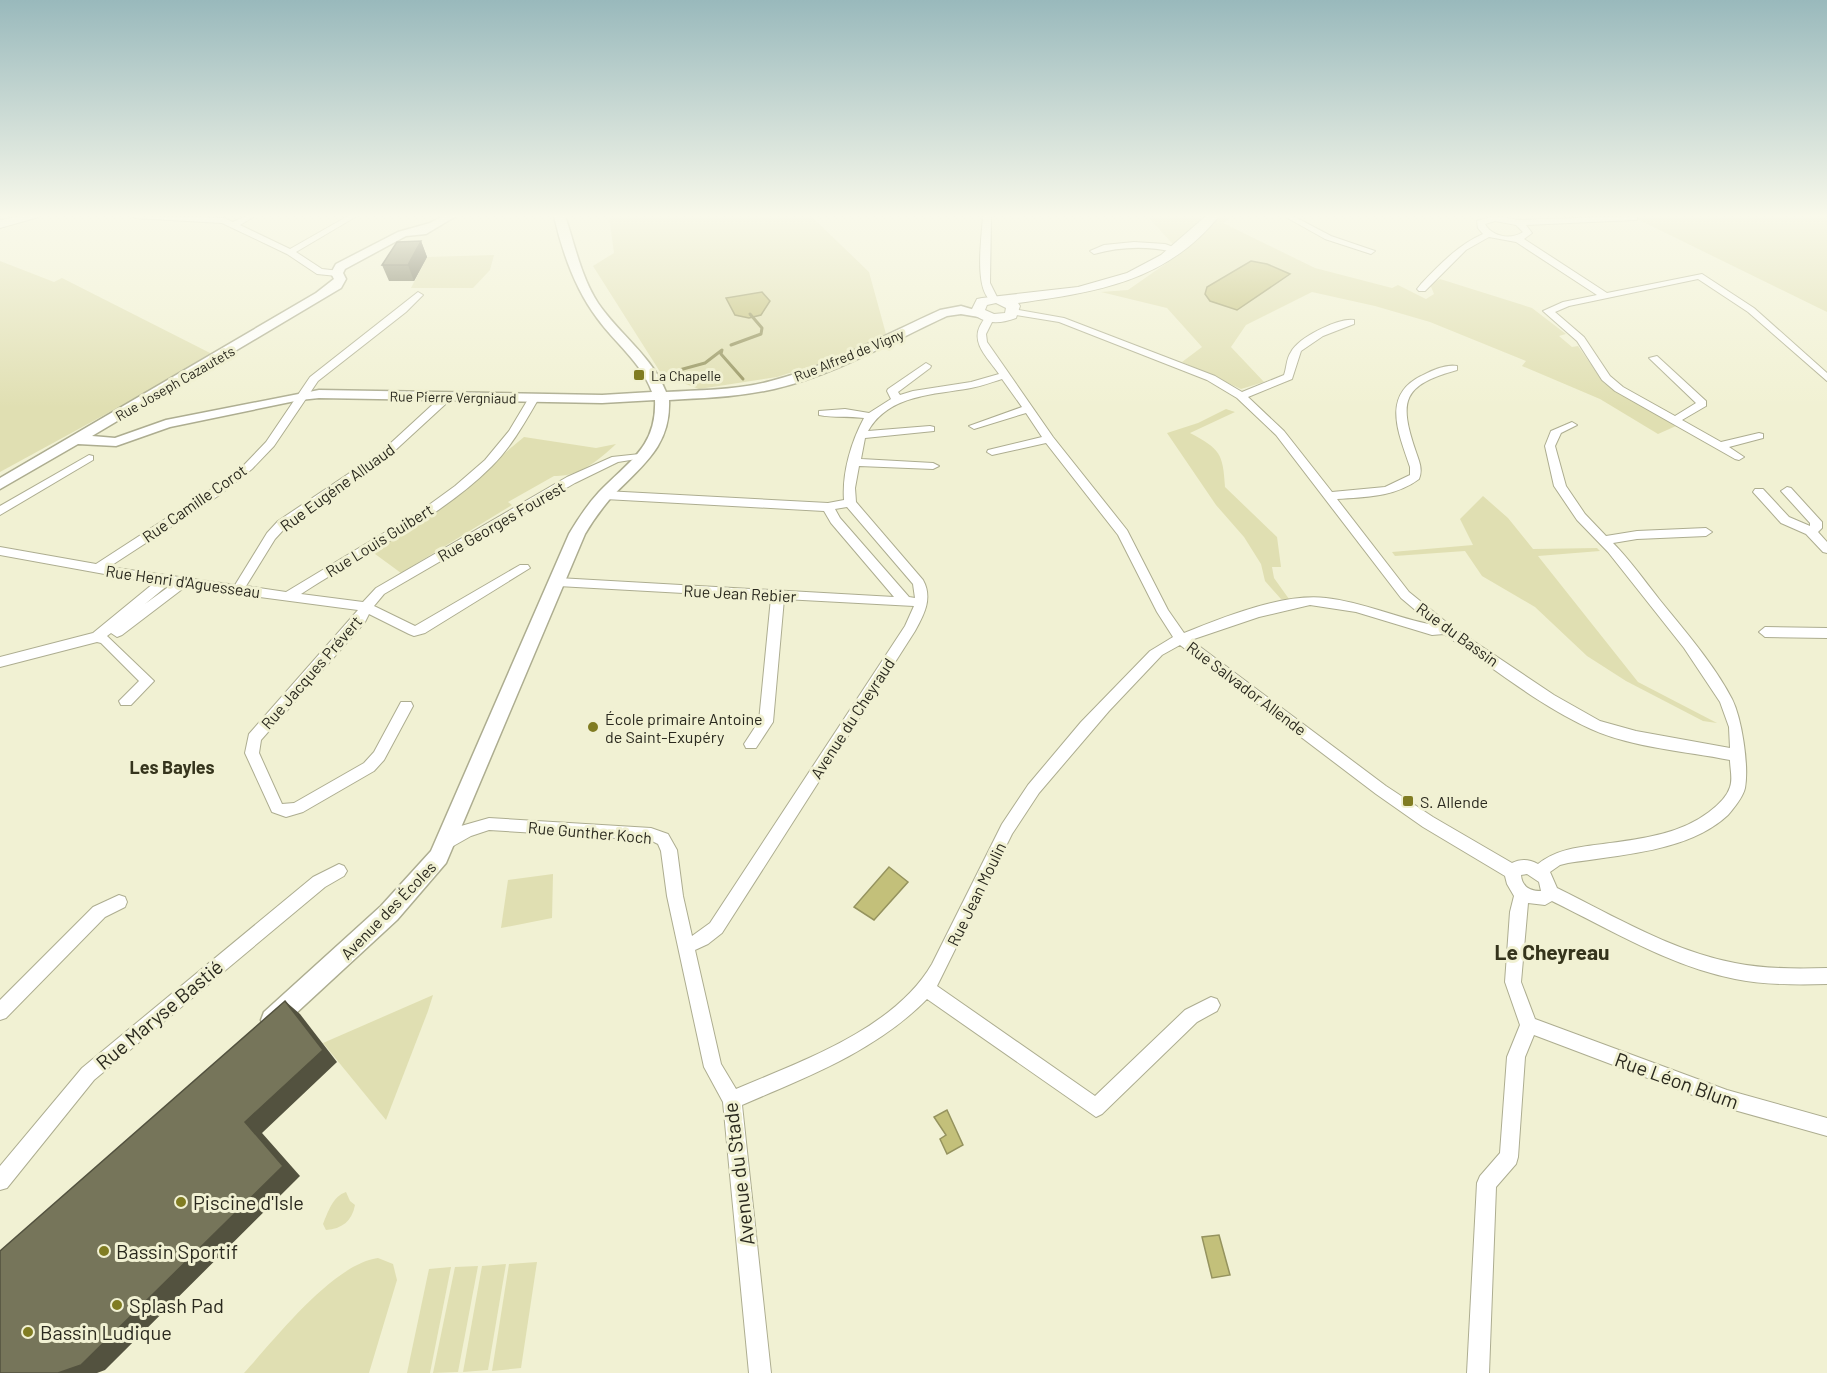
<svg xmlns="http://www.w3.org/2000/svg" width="1827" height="1373" viewBox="0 0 1827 1373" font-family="Barlow,sans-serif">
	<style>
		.green { fill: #e0dfb2 }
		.water { fill: #c3c07a; stroke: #95935e; stroke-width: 1.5 }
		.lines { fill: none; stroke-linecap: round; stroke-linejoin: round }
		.stream { stroke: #95935e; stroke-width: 3 }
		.minor-casing { stroke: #adad90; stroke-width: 2 }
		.tertiary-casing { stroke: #adad90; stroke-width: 3 }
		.secondary-casing { stroke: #adad90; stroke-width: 2 }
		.minor { fill: #fff; fill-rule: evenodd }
		.tertiary { fill: #fff; fill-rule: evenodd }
		.secondary { fill: #fff; fill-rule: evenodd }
		.wall { fill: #65654d }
		.shaded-wall { fill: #53523f }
		.building { fill: #76755a; stroke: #53523f; stroke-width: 1.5 }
		.poi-dot { fill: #807c22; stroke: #f1f1d3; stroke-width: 2 }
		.labels { text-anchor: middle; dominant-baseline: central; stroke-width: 6; stroke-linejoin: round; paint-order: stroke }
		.far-street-label { font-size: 14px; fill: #2a291e; stroke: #f1f1d3 }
		.far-poi-label { font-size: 14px; fill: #2a291e; stroke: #f1f1d3; text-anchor: start }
		.street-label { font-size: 16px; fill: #2a291e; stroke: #f1f1d3 }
		.poi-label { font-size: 16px; fill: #2a291e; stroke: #f1f1d3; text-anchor: start }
		.neighbourhood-label { font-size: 18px; font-weight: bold; fill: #35341c; stroke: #f1f1d3 }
		.near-street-label { font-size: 20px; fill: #2a291e; stroke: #f1f1d3 }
		.near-poi-label { font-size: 20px; fill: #2a291e; stroke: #f1f1d3; text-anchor: start }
		.near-neighbourhood-label { font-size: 21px; font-weight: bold; fill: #35341c; stroke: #f1f1d3 }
	</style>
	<rect width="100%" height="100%" fill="#f1f1d3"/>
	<!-- green -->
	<g class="green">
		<polygon points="609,216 811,216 869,272 886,334 833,359 777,377 699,389 662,375 593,266 614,253"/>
		<polygon points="1147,216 1233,216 1223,223 1315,268 1392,288 1398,285 1426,299 1434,294 1430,284 1440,279 1532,308 1566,334 1559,336 1572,347 1578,346 1604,383 1676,426 1658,434 1600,399 1522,366 1526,361 1430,322 1375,306 1312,292 1246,325 1231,347 1264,382 1241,389 1182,362 1202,347 1167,308 1101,292 1128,290 1181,253"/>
		<polygon points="1631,216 1827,216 1827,312"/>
		<polygon points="494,255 490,270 473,288 411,288 427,257"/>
		<polygon points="0,261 54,282 62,278 214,355 0,472"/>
		<path d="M1226,409l9,3 -45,21c30,16 33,20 35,54l52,50 4,30h-9l2,11 15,21h-8l-16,-18 -4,-17 -17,-27 -28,-32 -49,-72 31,-10z"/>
		<path d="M524,437l72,11 20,-4c-17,16 -37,33 -62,32l-46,26 4,3 -111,68 -30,-22 62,-38z"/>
		<polygon points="1483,496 1508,518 1533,549 1597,548 1600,551 1538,556 1638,682 1717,723 1703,721 1626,681 1587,656 1535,607 1482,576 1465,551 1395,556 1392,552 1473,545 1460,519"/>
		<polygon points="553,874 552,918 501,928 508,880"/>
		<polygon points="433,995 428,1011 386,1120 323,1043"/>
		<path d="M346,1192l4,9 5,4c-3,16 -13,24 -29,25l-3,-6c5,-12 10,-28 23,-32z"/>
		<path d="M378,1258l15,6 4,16 -28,93h-125c31,-34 89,-109 134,-115z"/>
		<polygon points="537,1262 521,1368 492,1371 509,1264"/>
		<polygon points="506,1264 488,1370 463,1372 482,1266"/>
		<polygon points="478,1266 458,1372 433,1373 455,1267"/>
		<polygon points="451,1267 430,1373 407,1373 429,1269"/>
	</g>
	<!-- water -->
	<g class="water">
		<polygon points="1251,261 1267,264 1290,274 1237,310 1210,301 1205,294 1207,287"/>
		<polygon points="762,292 770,301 761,315 749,318 735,315 726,298"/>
		<polygon points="889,867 908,882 874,920 854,907"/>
		<polygon points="947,1110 963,1145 947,1154 940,1139 946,1135 934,1117"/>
		<polygon points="1219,1235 1230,1275 1212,1278 1202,1237"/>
	</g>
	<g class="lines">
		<!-- stream -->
		<g class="stream">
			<polyline points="731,345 761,334 762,328 750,314"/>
			<polyline points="672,372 705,363 722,350 721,354 743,379"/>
		</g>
		<defs>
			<g id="minor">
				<polygon points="131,216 224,218 233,222 246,216 255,216 240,225 290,249 348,216 357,216 296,252 322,269 340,271 341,273 337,276 317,274 287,254 222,223 135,218"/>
				<path d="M983,216h8l-1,67 8,16 -5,3c-20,-10 -11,-66 -10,-86z"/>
				<polygon points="1284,216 1293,216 1331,236 1375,251 1371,254 1325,239"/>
				<path d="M1495,216l24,4 118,-4v4h-3l-108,5 6,8 -8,6 83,54 95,-19 52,34 73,65v8l-79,-69 -50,-33 -129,27 -14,6 29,25 26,39 13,11 52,29 21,-13 -47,-45 8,-2 49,45v5l-24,14 39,22 38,-9 4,1v4l-34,9 15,10 -5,3 -4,-1 -120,-68 -13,-11 -25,-39 -34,-30 20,-9 34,-7 -81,-53 -27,-5 -23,13 -41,41h-6l-2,-2 4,-5c18,-19 37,-39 62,-50l-5,-6 -1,-7zM1495,221l21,4 7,7c-12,8 -31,5 -38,-8z"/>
				<path d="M1134,242l31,2 14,5 -4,3c-28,-6 -53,-6 -81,2l-4,-3 14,-6z"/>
				<path d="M418,292l5,3 -17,17 -88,69 -44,65 -22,23 -34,27 -109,71 126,18 32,-52 11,-12 103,-69 62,-57h8v4l-62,57 -103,71 -11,12 -29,47 40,6 136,-82 33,-24 30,-26 24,-29 21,-35h8l1,2c-14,24 -27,48 -47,68 -54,54 -127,86 -191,128l62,8 13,-14 191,-111 45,-20 37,-4v4l-31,5 -43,21 -191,111 -10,12 41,20 105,-61h8l2,3 -105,65 -11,3 -5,-2 -40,-20 -4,8 -104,118 -2,13 23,51 12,-1 70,-40 10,-11 27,-50h10l2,4 -29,54 -10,11 -71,41 -17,5 -14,-5 -27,-59 4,-19 109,-124 -173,-23 -63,48 -5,2 -6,-4 -4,3 47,45 -23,24h-10l-2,-4 20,-20 -38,-38 -4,-1 -97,25v-10l93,-24 61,-50 -154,-28v-8l96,17 114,-74 34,-25 22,-23 44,-65zM168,585h3l-26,19z"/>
				<path d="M1013,309l51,9 151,58 27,16 42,-17c3,-8 2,-16 7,-23 8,-15 47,-34 63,-32v4l-31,12 -22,15 -9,28 -44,18 36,34 48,61 53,-5 25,-12v-8c-11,-33 -29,-71 11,-91 9,-5 25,-12 36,-10v4c-54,15 -59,30 -41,82 3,9 7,17 3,27 -24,18 -53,18 -82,20l72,93 42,34 103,69 46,26 36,10 94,17 -1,-21 -9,-25 -36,-54 -76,-96 -31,-32 -23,-34 -9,-40 6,-15 21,-9 5,3 -16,8 -6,13 11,40 19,28 21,22 31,-5 69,-3 6,4 -6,4 -69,3 -24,4c17,17 31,37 46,56 25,31 55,65 73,100 10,20 17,67 13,89 -2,9 -11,20 -17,27 -39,37 -110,40 -160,48l-8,2 -10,7 7,16c57,28 115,63 178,75 30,6 61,6 92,5v16c-31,1 -62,1 -92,-5 -65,-13 -124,-49 -183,-78l-7,4 -17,-2 -7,79 14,37 192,71 100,28v18l-100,-28 -193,-73 -9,22 -7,100 -2,7 -20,23 -7,186h-22l10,-190 3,-7 20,-23 7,-96 13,-32 -15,-43 5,-70 4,-16 -7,-12 -2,-8 -82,-49 -47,-33 -196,-149 -18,10 -53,56 -70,82 -27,41 -75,152 158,110 90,-86 26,-13 6,2 3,6 -3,6 -20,11 -95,92 -6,3 -169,-118c-51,52 -120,78 -185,106l29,268h-22l-26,-271 -19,-35 -37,-171 -6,-45 -3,-7 -8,-4 -161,-10 -18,6 -23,13 -5,-2 -3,-5 3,-5 18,-11 28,-8 162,10 17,6 9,16 6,46 9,40 18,-13 195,-297 9,-20 -130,-7 -11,123 -17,26h-10l-2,-4 15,-23 12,-123 -213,-12 -6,-4 6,-4 336,19 -63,-74 -7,-12 -219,-12 -6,-4 6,-4 223,12 16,-3c-2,-27 7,-58 20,-82 -15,-2 -30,0 -45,-3v-4l26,-2 24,4 22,-14 -4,-8 1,-2 38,-26 5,3 -1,2 -32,24 2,3 13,-4 58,-9 28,-8c-10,-15 -28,-30 -19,-48 3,-5 4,-8 9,-11l5,3 -8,16 1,8 66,95 74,93 41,80 16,23c40,-16 98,-40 142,-35 37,4 71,20 107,27l-32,-27 -125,-163 -39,-37 -30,-18 -148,-58 -49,-8 -2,-2zM1002,379l20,28 -53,19 5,3 52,-16 16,24 -54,13 -1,2 5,3 54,-12 72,92 39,77 16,25 -23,14 -69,71 -53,63 -26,39 -70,140c-38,65 -130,97 -196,125l-15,-25 -26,-114 13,-6 14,-11 193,-302c9,-16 18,-33 8,-51l-67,-78 -1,-14 4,-22 74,3 6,-3 -6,-3 -72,-4 4,-21 69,-7v-4l-4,-1 -62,5c21,-37 66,-36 103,-43 11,-2 21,-6 31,-9zM847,507l66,77 2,14 -6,-1 -69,-79 -5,-9zM1310,605l46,7 76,23 12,-1c47,32 94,71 147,95 42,19 94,22 139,31 0,8 3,19 0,27 -3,10 -13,19 -21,25 -30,23 -70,27 -106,32 -24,3 -46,5 -65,20 -9,-5 -18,-5 -26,-1l-79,-46 -47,-31 -195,-146 68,-23zM1527,874l12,8 2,9c-11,0 -19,-4 -20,-16z"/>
				<polygon points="89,455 93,456 93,460 0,515 0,506"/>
				<polygon points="1787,487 1791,488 1822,522 1822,528 1818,532 1827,542 1827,553 1823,552 1806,534 1781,523 1753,492 1755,489 1763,489 1789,517 1810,526 1810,523 1781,491"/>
				<polygon points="1765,627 1827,628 1827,638 1765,637 1759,632"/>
				<polygon points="339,864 344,866 347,871 344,876 325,887 94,1080 7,1188 0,1190 0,1166 82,1068 313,877"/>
				<polygon points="119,895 125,897 127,902 125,907 105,917 6,1018 0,1020 0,1000 93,907"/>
			</g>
			<path id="tertiary" d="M443,216h13l-30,18 -20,2 -61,33 -2,4 3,6 -5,9 -249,148 23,2 51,-18 153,-30 283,5 50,-3c-11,-30 -37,-49 -55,-74 -22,-29 -35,-67 -43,-102h11c10,29 16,61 33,87 21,31 54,53 68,89 35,-2 71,-2 105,-11 58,-15 114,-46 169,-71l21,-4 24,7 -6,4 -18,-3 -14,2c-56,26 -113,59 -173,73 -35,8 -70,9 -105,11 2,49 -30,67 -60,100 -9,11 -17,22 -24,34l-139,329 -49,57 -117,108 -8,3 -8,-3 -3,-8 3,-8 117,-106 50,-55 138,-317c9,-15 18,-29 30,-42 29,-30 58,-45 56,-92l-53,3 -283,-5 -19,2 -130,27 -54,19 -38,-2 -78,45v-11l316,-185 18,-14 -3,-6 5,-9 62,-32 32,-9z"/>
			<g id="secondary">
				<polygon points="22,216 42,216 0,228 0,220"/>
				<path d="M1206,216h13c-53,66 -123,76 -201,87l2,3 -4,12c-16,6 -33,7 -45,-7l6,-12 5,-1 96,-11 49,-14 34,-18zM996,303l10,5 -1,5 -11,1 -9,-4 2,-5z"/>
			</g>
		</defs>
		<!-- minor casing -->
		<use href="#minor" class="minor-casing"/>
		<!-- tertiary casing -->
		<use href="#tertiary" class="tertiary-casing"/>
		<!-- secondary casing -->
		<use href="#secondary" class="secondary-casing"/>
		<!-- minor -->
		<use href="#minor" class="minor"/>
		<!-- tertiary -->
		<use href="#tertiary" class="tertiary"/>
		<!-- secondary -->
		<use href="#secondary" class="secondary"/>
	</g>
	<!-- wall -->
	<polygon class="wall" points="421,241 427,257 414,281 389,281 382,265"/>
	<!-- shaded-wall -->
	<g class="shaded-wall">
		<polygon points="421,241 427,257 414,281 408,265"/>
		<polygon points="285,1001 300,1014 337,1062 262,1133 300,1176 105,1370 97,1373 58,1373 245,1122"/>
	</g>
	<!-- building -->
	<g class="building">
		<polygon points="421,241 408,265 382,265 397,242"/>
		<polygon points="285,1001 323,1050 245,1122 283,1166 81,1365 58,1373 0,1373 0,1251"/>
	</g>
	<!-- sky -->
	<linearGradient id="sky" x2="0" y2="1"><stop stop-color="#99b9bc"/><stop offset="0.53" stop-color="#f9f9eb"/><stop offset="1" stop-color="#f9f9eb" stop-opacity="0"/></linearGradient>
	<rect width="1827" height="408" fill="url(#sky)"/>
	<!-- markers -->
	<g class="poi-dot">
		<rect x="633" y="369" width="12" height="12" rx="3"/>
		<circle cx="593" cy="727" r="6"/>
		<rect x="1402" y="795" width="12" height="12" rx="3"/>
		<circle cx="181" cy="1202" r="6"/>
		<circle cx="104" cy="1251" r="6"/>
		<circle cx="117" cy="1305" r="6"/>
		<circle cx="28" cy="1332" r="6"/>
	</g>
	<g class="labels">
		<!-- far-street labels -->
		<g class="far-street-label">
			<text transform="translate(849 355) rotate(-22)">Rue Alfred de Vigny</text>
			<text transform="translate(175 383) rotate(-30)">Rue Joseph Cazautets</text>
			<text transform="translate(453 397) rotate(1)">Rue Pierre Vergniaud</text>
		</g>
		<!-- far-poi labels -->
		<g class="far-poi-label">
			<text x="651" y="375">La Chapelle</text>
		</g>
		<!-- street labels -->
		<g class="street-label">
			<text transform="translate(337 487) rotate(-36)">Rue Eugéne Alluaud</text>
			<text transform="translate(194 503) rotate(-35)">Rue Camille Corot</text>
			<text transform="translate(501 521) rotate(-30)">Rue Georges Fourest</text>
			<text transform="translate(379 540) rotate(-32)">Rue Louis Guibert</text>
			<text transform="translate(183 581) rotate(8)">Rue Henri d'Aguesseau</text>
			<text transform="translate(740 593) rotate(3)">Rue Jean Rebier</text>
			<text transform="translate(1458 634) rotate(36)">Rue du Bassin</text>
			<text transform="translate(311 672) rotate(-49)">Rue Jacques Prévert</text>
			<text transform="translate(1247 688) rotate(37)">Rue Salvador Allende</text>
			<text transform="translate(852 718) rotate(-57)">Avenue du Cheyraud</text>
			<text transform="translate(590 832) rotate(5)">Rue Gunther Koch</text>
			<text transform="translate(976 894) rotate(-64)">Rue Jean Moulin</text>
			<text transform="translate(388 910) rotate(-46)">Avenue des Écoles</text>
		</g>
		<!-- poi labels -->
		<g class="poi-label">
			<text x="605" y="718">École primaire Antoine<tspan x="605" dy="18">de Saint-Exupéry</tspan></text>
			<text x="1420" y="801">S. Allende</text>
		</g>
		<!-- neighbourhood labels -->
		<g class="neighbourhood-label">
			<text x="172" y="767">Les Bayles</text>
		</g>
		<!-- near-street labels -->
		<g class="near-street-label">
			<text transform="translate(159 1014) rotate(-40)">Rue Maryse Bastié</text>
			<text transform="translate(1677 1080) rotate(20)">Rue Léon Blum</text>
			<text transform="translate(738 1174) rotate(-97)">Avenue du Stade</text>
		</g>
		<!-- near-poi labels -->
		<g class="near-poi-label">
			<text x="193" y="1202">Piscine d'Isle</text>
			<text x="116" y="1251">Bassin Sportif</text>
			<text x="129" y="1305">Splash Pad</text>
			<text x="40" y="1332">Bassin Ludique</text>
		</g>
		<!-- near-neighbourhood labels -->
		<g class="near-neighbourhood-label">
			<text x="1552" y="951">Le Cheyreau</text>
		</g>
	</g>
</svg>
